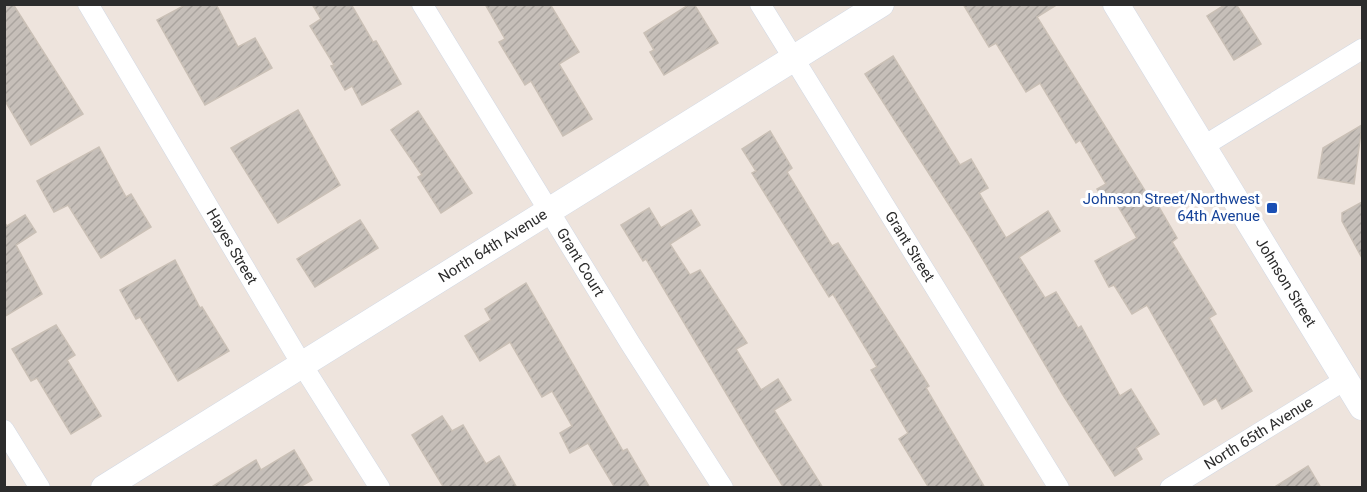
<svg xmlns="http://www.w3.org/2000/svg" width="1367" height="492" viewBox="0 0 1367 492" font-family="Roboto,sans-serif">
	<style>
		.building { fill: url(#building-hatch); stroke: #cac0b6; stroke-width: 1.5 }
		.lines { fill: none; stroke-linecap: round; stroke-linejoin: round }
		.minor-casing { stroke: #d2d9e5; stroke-width: 21 }
		.tertiary-casing { stroke: #d2d9e5; stroke-width: 27 }
		.minor { stroke: #fff; stroke-width: 20 }
		.tertiary { stroke: #fff; stroke-width: 26 }
		.transit-dot { fill: #1a4fb4; stroke: #fff; stroke-width: 2 }
		.labels { text-anchor: middle; dominant-baseline: central; stroke-width: 6; stroke-linejoin: round; paint-order: stroke }
		.transit-label { font-size: 15px; fill: #164399; stroke: #fff; text-anchor: end }
		.street-label { font-size: 15px; fill: #2c2c2c; stroke: #fff }
	</style>
	<defs>
		<pattern id="building-hatch" width="6" height="6" patternUnits="userSpaceOnUse" patternTransform="scale(1.5)"><rect width="6" height="6" fill="#c6bfb9"/><path d="M-1 1l2-2M0 6l6-6M5 7l2-2" fill="none" stroke="#aaa49f"/></pattern>
	</defs>
	<rect width="100%" height="100%" fill="#eee4dd"/>
	<!-- building -->
	<g class="building">
		<polygon points="4,4 13,4 83,114 31,145 4,99"/>
		<polygon points="187,4 216,4 238,47 255,38 272,68 205,105 157,20"/>
		<polygon points="312,4 351,4 373,42 376,41 401,84 362,105 352,86 345,90 331,66 334,65 310,26 321,19"/>
		<polygon points="485,4 550,4 579,52 559,64 592,119 563,136 531,81 525,85 499,42 505,39"/>
		<polygon points="690,4 694,4 718,43 664,75 650,52 654,50 644,33"/>
		<polygon points="963,4 1058,4 1037,17 1152,202 1155,200 1177,238 1172,242 1216,314 1209,318 1252,391 1222,409 1216,398 1204,405 1147,305 1132,314 1114,285 1109,287 1095,261 1137,238 1115,201 1107,205 1097,189 1106,184 1080,140 1076,143 1040,83 1026,92 996,43 989,47"/>
		<polygon points="1226,4 1236,4 1261,44 1234,60 1207,16"/>
		<polygon points="893,56 960,165 971,159 988,188 979,193 1006,238 1048,211 1060,231 1019,257 1045,298 1056,292 1078,328 1081,326 1120,396 1131,389 1159,434 1136,448 1142,459 1115,476 1063,395 969,236 865,74"/>
		<polygon points="298,110 340,185 278,223 231,148"/>
		<polygon points="418,111 472,193 441,213 418,177 422,175 391,130"/>
		<polygon points="1362,125 1354,184 1318,178 1323,148"/>
		<polygon points="770,131 792,168 787,172 832,246 838,243 906,349 929,386 926,388 985,488 929,488 899,439 908,433 871,370 877,367 833,294 829,297 752,173 756,171 742,149"/>
		<polygon points="99,147 126,197 131,194 151,227 101,258 68,205 54,212 37,181"/>
		<polygon points="1362,202 1362,258 1342,221 1342,213"/>
		<polygon points="649,208 661,228 691,210 700,225 670,244 690,275 700,270 747,343 736,349 761,390 778,379 791,400 774,410 823,488 784,488 757,445 646,259 643,261 621,225"/>
		<polygon points="25,215 36,232 16,245 42,294 4,317 4,222 7,226"/>
		<polygon points="360,220 378,248 315,287 297,259"/>
		<polygon points="175,260 200,308 202,307 229,351 178,381 140,317 136,319 120,290"/>
		<polygon points="526,283 623,451 627,449 650,488 615,488 588,443 570,453 560,433 572,426 552,391 542,397 510,342 480,361 465,336 491,320 485,309"/>
		<polygon points="56,325 75,355 67,360 101,416 71,434 37,378 31,381 12,349"/>
		<polygon points="442,416 452,431 463,425 486,464 499,456 517,488 444,488 412,435"/>
		<polygon points="294,450 312,480 298,488 210,488 256,460 261,470"/>
		<polygon points="1308,466 1321,488 1273,488"/>
	</g>
	<g class="lines">
		<defs>
			<g id="minor">
				<path id="s1" d="M88,4l213,359 79,125"/>
				<path id="s2" d="M422,4l208,339 93,145"/>
				<path id="s3" d="M760,4l299,484"/>
				<polyline points="1202,147 1362,49"/>
				<polyline points="4,430 40,488"/>
				<path id="s4" d="M1170,488l175,-108"/>
			</g>
			<g id="tertiary">
				<path id="s5" d="M1116,4l246,403"/>
				<path id="s6" d="M104,488l777,-484"/>
			</g>
		</defs>
		<!-- minor casing -->
		<use href="#minor" class="minor-casing"/>
		<!-- tertiary casing -->
		<use href="#tertiary" class="tertiary-casing"/>
		<!-- minor -->
		<use href="#minor" class="minor"/>
		<!-- tertiary -->
		<use href="#tertiary" class="tertiary"/>
	</g>
	<!-- markers -->
	<rect class="transit-dot" x="1266" y="202" width="12" height="12" rx="3"/>
	<g class="labels">
		<!-- transit labels -->
		<g class="transit-label">
			<text x="1260" y="199">Johnson Street/Northwest<tspan x="1260" dy="17">64th Avenue</tspan></text>
		</g>
		<!-- street labels -->
		<g class="street-label">
			<text stroke="none"><textPath href="#s6" startOffset="458">North 64th Avenue</textPath></text>
			<text stroke="none"><textPath href="#s3" startOffset="285">Grant Street</textPath></text>
			<text stroke="none"><textPath href="#s1" startOffset="282">Hayes Street</textPath></text>
			<text stroke="none"><textPath href="#s2" startOffset="303">Grant Court</textPath></text>
			<text stroke="none"><textPath href="#s5" startOffset="326">Johnson Street</textPath></text>
			<text stroke="none"><textPath href="#s4" startOffset="104">North 65th Avenue</textPath></text>
		</g>
	</g>
	<!-- border -->
	<rect width="1367" height="492" fill="none" stroke="#2c2c2c" stroke-width="12"/>
</svg>
